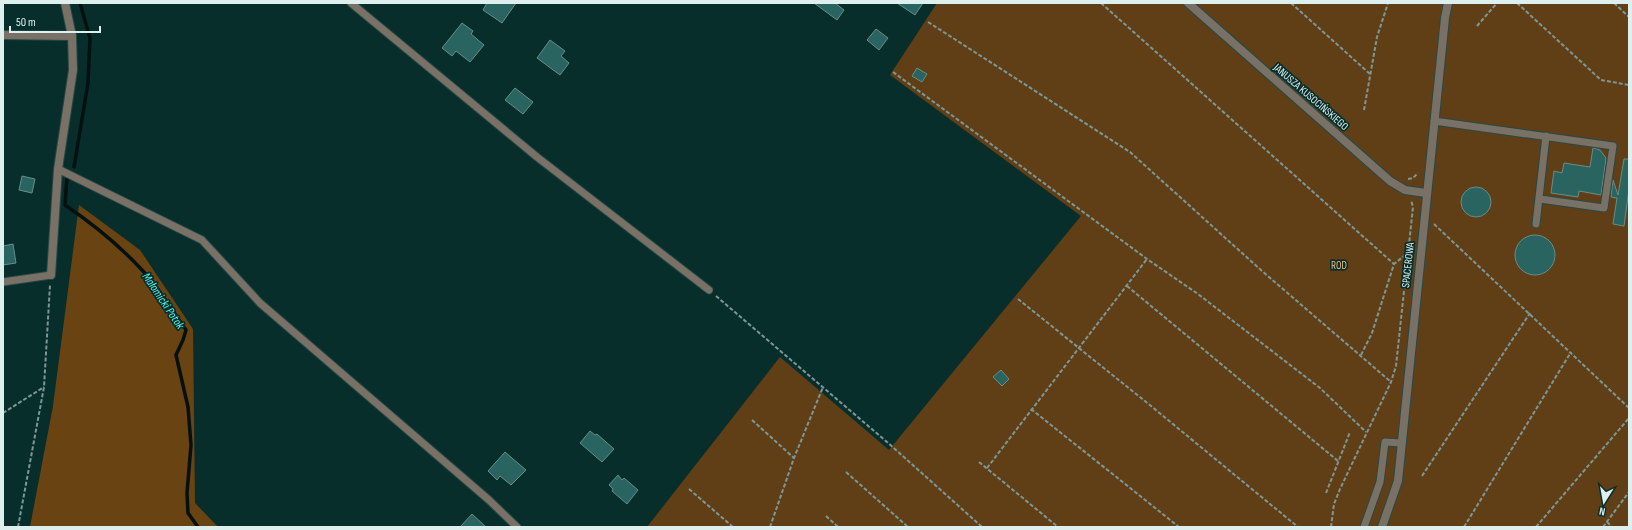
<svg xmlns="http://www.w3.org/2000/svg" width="1632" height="530" viewBox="0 0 1632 530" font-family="'Sofia Sans Condensed',sans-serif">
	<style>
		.green { fill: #603f16 }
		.forest { fill: #6a4312 }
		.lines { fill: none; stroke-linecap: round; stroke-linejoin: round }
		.stream { stroke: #041110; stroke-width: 3.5 }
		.building { fill: #296460; stroke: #688d8a }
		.lane-casing { stroke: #264947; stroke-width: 9 }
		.street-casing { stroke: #264947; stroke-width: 10 }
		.path { stroke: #7c9795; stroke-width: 2; stroke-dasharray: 4 2; stroke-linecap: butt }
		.lane { stroke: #797066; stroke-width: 7 }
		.street { stroke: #797066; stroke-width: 8 }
		.labels { text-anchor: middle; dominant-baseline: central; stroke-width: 3.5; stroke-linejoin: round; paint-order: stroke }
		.street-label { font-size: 11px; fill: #ddf0ee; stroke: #082e2c }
		.park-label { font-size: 11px; fill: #f8bd7d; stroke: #082e2c }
		.water-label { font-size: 12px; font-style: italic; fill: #53f4ea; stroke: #082e2c }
	</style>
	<rect width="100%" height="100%" fill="#082e2c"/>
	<!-- green -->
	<polygon class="green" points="937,3 1629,3 1629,527 647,527 780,357 889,450 1081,216 890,75"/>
	<!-- forest -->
	<polygon class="forest" points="79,205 140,250 193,329 195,503 218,527 30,527 53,406"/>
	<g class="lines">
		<!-- stream -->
		<g class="stream">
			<polyline points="74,167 88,83 90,38 80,3"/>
			<path d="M67,178l-2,27c28,19 54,40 77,65 17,18 30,40 44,60l-3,10 -7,15 12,52 3,38 -4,48 1,20 10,14"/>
		</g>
	</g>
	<!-- building -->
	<g class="building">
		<polygon points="487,3 516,3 502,23 483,10"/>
		<polygon points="814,3 835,3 844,10 837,20"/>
		<polygon points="897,3 923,3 915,15"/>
		<polygon points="462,23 473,31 471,34 484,45 470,62 456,51 452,56 442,48"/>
		<polygon points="876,29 888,38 879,50 867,40"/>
		<polygon points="550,40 565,51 561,56 569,63 560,75 537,58"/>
		<polygon points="917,68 927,74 922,82 912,76"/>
		<polygon points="515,88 533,102 523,114 505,100"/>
		<polygon points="1593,148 1600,150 1606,158 1601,195 1579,191 1578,197 1551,193 1554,171 1562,173 1564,163 1590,167"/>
		<polygon points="1624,159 1629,159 1629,189 1624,226 1613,224 1617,198 1611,197 1613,180 1618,195"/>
		<polygon points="22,176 35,179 32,193 19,190"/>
		<circle cx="1476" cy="202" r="15"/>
		<circle cx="1535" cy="255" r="20"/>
		<polygon points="13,244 16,263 3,265 3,246"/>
		<polygon points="1001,370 1009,379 1002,386 993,377"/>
		<polygon points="590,431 595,435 597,434 614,449 602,462 580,443"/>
		<polygon points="505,452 526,470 511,485 500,476 497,480 488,471"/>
		<polygon points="618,475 622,480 624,478 638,490 627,504 612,491 613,489 609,485"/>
		<polygon points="472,514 486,527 460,527"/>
	</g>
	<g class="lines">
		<defs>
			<g id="lane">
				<polyline points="351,3 537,157 709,290"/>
				<polyline points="1434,121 1613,146 1604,208 1540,199"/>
				<polyline points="58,169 202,240 260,303 489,500 517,527"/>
				<polyline points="1536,224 1546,136"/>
				<polyline points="3,282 51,275"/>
				<polyline points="1364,527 1380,482 1385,442 1402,443"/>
			</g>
			<g id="street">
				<polyline points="1188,3 1390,181 1405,190 1426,193"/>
				<polyline points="3,35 72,36"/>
				<polyline points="51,275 58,169 73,70 72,36 65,3"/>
				<polyline points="1382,527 1398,481 1445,18 1448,3"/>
			</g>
		</defs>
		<!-- lane casing -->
		<use href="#lane" class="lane-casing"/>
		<!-- street casing -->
		<use href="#street" class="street-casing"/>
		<!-- path -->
		<g class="path">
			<polyline points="1101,3 1394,264"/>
			<polyline points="1291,3 1370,74"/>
			<polyline points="1517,3 1601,80 1629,85"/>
			<polyline points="1614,3 1629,17"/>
			<polyline points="928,22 1130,152 1262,271 1391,382"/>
			<polyline points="1477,26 1497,3"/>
			<polyline points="893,72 1147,259 1198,294 1320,388 1366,432"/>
			<polyline points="1364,110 1377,37 1388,3"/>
			<polyline points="1408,179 1413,178 1418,173"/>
			<polyline points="1434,224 1629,408"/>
			<polyline points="1127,286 1338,461"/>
			<polyline points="716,296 887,442 982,527"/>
			<polyline points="1018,299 1151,406 1298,527"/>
			<polyline points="1361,355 1372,333 1394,264 1409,252"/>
			<polyline points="1031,409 1179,527"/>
			<polyline points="3,413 44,387"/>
			<polyline points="752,420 794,458"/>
			<polyline points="979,462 1058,527"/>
			<polyline points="987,468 1147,259"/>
			<polyline points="846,472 908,527"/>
			<polyline points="1422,476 1530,313"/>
			<polyline points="689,489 733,527"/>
			<polyline points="1326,493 1350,432"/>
			<polyline points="826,516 838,527"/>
			<polyline points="1607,522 1612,527"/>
			<polyline points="18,527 44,387 50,285"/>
			<polyline points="770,527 794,458 823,387"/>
			<polyline points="1331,527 1334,504 1340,489 1391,382 1396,366 1413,207 1411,200"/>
			<polyline points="1464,527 1571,352"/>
			<polyline points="1536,527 1629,418"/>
			<polyline points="1603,527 1629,492"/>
		</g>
		<!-- lane -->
		<use href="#lane" class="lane"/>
		<!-- street -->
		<use href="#street" class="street"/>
	</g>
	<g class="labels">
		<!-- street labels -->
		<g class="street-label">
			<text transform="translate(1311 97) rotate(41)">JANUSZA KUSOCIŃSKIEGO</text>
			<text transform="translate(1408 265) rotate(-84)">SPACEROWA</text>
		</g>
		<!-- park labels -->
		<g class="park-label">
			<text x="1339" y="265">ROD</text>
		</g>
		<!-- water labels -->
		<g class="water-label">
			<text transform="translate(163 301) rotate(56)">Małomicki Potok</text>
		</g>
	</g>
	<!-- border -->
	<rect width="1632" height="530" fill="none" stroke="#ddf0ee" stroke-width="8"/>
	<!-- north arrow -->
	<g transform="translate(1604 502) rotate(191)" stroke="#082e2c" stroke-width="3" paint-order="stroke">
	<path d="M0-3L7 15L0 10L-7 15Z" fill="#ddf0ee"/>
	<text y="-6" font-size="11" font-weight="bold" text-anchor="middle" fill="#ddf0ee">N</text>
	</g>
	<!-- scale -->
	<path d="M10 26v6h90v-6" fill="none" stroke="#ddf0ee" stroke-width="2"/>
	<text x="16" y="26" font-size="12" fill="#ddf0ee" stroke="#082e2c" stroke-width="3" paint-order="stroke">50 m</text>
</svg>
